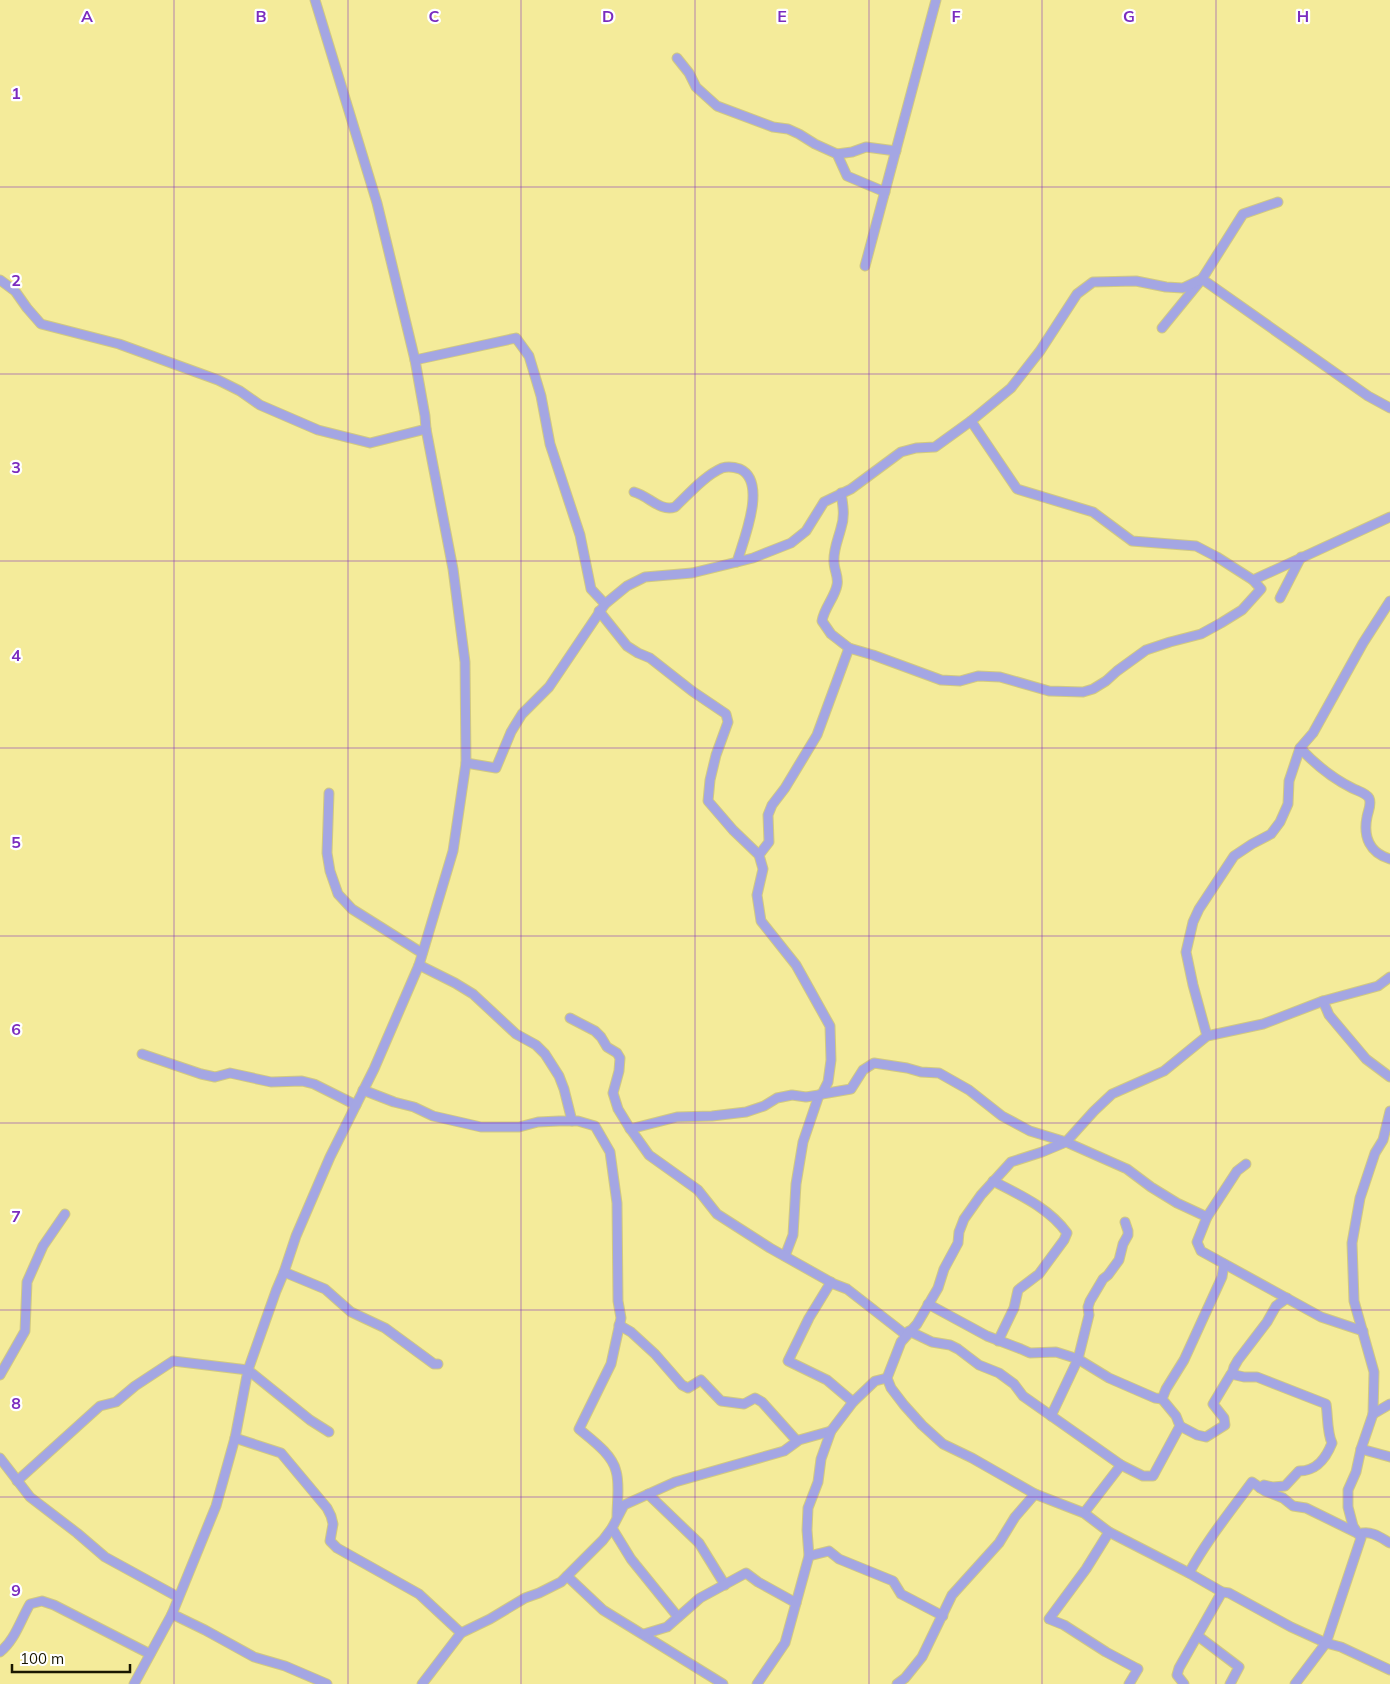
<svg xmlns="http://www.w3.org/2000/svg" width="1390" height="1684" viewBox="0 0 1390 1684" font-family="Mulish,sans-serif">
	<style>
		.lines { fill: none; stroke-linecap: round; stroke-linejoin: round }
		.minor-casing { stroke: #d1c981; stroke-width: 11 }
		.minor { stroke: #a4a6e3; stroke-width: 9 }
		.grid { fill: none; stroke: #7b2cbf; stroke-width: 1; stroke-opacity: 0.55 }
		.grid-label { font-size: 16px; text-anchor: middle; font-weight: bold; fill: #7b2cbf; stroke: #fff; stroke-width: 4.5; stroke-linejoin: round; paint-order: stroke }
	</style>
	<rect width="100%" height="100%" fill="#f4eb9a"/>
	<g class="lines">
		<defs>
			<g id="minor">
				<polyline points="677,58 689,73 696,87 717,106 773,127 788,129 799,134 815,144 837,154 847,176 885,192"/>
				<polyline points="837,154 852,152 866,147 896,151"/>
				<polyline points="865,266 936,0"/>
				<polyline points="0,280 15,291 27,308 41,324 119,344 218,380 240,391 260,405 318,430 370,443 426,429"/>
				<polyline points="1162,328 1202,279 1243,214 1278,202"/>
				<polyline points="415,360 516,338 529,356 541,396 550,444 580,535 591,589 605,604"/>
				<polyline points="971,421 1017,489 1093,512 1132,541 1196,546 1217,557 1253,580 1390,517"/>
				<path d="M841,493c2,12 4,24 0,35 -3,12 -8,22 -7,34 0,8 5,15 3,23 -2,12 -13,23 -15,36l9,13 18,14 24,7 68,25 19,1 18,-5 22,1 49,14 34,1 10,-3 13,-8 11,-10 29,-21 24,-8 31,-8 20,-11 21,-13 19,-21 -8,-9"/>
				<polyline points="737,562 753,558 791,543 806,531 824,502 851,489 901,452 916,448 935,447 971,421 1011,388 1040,351 1077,294 1093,282 1136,281 1166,287 1183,288 1202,279 1368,396 1390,408"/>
				<polyline points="1280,598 1301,557"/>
				<polyline points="599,611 627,646 638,653 650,658 692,691 726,714 728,722 716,755 710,780 708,801 733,830 759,855 763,869 757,895 761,921 796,965 830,1026 831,1060 828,1082 822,1094 819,1095 803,1142 796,1184 793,1235 785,1256"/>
				<path d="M1300,748c14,15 34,31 52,40 6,3 14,5 17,10 3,6 -1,13 -2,19 -4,20 3,36 23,42"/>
				<path d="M466,763l30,5 15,-36 11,-18 27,-27 56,-83 22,-18 18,-9 47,-4 45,-11c6,-21 31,-80 3,-93 -6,-2 -11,-3 -18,-1 -18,8 -33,26 -47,39 -15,5 -26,-11 -41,-15"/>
				<polyline points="329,793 327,853 330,871 338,894 352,909 422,953"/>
				<polyline points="759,855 769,842 768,815 772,805 785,788 817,735 849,648"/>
				<polyline points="419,965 455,983 473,994 516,1034 536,1045 545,1054 559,1076 564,1089 572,1121"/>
				<polyline points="1390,977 1378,986 1323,1001 1329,1015 1366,1059 1390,1077"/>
				<polyline points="570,1018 595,1031 601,1037 607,1047 617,1053 620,1058 619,1071 613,1093 618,1109 629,1127 649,1155 698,1190 717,1214 770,1248 834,1284 847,1289 906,1335"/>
				<polyline points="1207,1036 1193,985 1186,952 1193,922 1199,909 1234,856 1252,844 1271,834 1280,822 1288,804 1289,781 1300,748 1313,733 1363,643 1390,601"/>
				<polyline points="142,1054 201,1074 215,1077 230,1073 271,1082 302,1081 314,1084 356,1105"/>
				<path d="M363,1090l31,12 20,5 19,9 48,11h38l19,-5 21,-1h19l17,5 15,26 7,51 1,98 3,17 -10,46 -32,65c13,11 33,25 37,42 4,13 1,31 1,45"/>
				<polyline points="822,1094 851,1089 863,1070 874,1063 907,1068 921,1072 939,1073 969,1090 1002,1116 1030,1131 1066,1142 1127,1169 1151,1187 1177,1203 1207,1217 1197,1242 1201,1251 1321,1317 1363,1331"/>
				<polyline points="630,1129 677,1117 712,1116 746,1112 764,1106 777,1098 792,1095 806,1097 819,1095"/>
				<path d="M993,1181c27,14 56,27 74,52l-3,7 -25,34 -21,16 -4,18 -16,33"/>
				<polyline points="1207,1217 1237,1171 1246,1164"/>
				<polyline points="284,1272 325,1289 351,1312 385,1328 434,1364 438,1364"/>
				<polyline points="831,1282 809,1318 788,1361 827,1380 853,1402"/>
				<polyline points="928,1304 987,1336 1021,1349 1030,1353 1056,1352 1078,1359 1109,1378 1155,1398 1162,1399"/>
				<polyline points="619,1325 631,1332 655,1354 682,1385 688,1388 701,1380 721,1401 744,1404 755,1398 762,1402 797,1441"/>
				<path d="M909,1331l23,11 18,3 8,4 21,16 20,8 15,11 9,12 98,69 22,11h10l27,-50 17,9 9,2 19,-12 -1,-7 -11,-14 18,-30 13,3h13l69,27c2,12 1,29 6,39 -6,15 -15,28 -33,28l-14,15 -12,1 -9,-2 -4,3"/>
				<polyline points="1232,1374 1234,1367 1238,1360 1267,1322 1276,1306 1287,1298"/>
				<polyline points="0,1375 25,1331 27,1282 43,1246 65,1214"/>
				<polyline points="887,1378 901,1342 917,1324 938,1288 944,1269 958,1243 959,1232 964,1219 981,1195 1011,1162 1042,1152 1066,1142 1094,1111 1112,1094 1164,1071 1207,1036 1263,1024 1323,1001"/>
				<polyline points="1373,1414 1390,1404"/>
				<polyline points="1051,1416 1078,1359 1089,1315 1088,1307 1090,1301 1103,1279 1108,1275 1119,1260 1123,1244 1128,1235 1128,1231 1125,1222"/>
				<polyline points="1180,1426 1176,1416 1162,1399 1166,1389 1184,1360 1222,1277 1224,1264"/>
				<polyline points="235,1438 281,1453 327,1508 331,1516 333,1524 330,1541 337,1548 419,1594 461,1633 422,1684"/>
				<polyline points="1361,1449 1390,1457"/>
				<polyline points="0,1458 30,1497 77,1533 105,1557 178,1597"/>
				<polyline points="17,1481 100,1406 116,1402 135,1386 173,1361 248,1370 310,1420 329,1432"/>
				<polyline points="648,1494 699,1543 725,1585"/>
				<polyline points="1084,1513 1121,1465"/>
				<polyline points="612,1528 631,1559 678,1617"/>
				<polyline points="1109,1532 1086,1569 1049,1619 1064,1625 1106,1652 1136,1668 1138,1669 1129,1684"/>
				<polyline points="809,1556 829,1551 839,1559 893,1581 901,1594 943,1616"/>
				<path d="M1189,1573c18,-33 41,-61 63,-91l13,9 18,7 10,8 13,2 53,26c12,-4 21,3 31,9"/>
				<polyline points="567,1576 603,1610 723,1684"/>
				<polyline points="172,1614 205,1630 254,1657 285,1666 327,1684"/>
				<polyline points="461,1633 490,1619 525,1598 539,1593 561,1582 603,1540 612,1528 624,1505 675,1482 784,1451 799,1440 831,1431"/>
				<polyline points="644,1634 667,1627 700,1598 746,1573 758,1582 796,1603"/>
				<polyline points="1198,1636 1239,1667 1230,1684"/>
				<path d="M0,1652c15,-12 20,-31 30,-48l12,-3 12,4 96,49"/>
				<polyline points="134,1684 172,1614 216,1506 235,1438 248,1370 276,1291 284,1272 296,1236 330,1157 374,1069 419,965 453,851 466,763 465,662 453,569 426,429 425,416 415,360 377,203 315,0"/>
				<polyline points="757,1684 785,1643 809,1556 807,1530 808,1508 818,1482 821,1459 831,1431 853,1402 875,1381 887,1378 891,1388 904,1405 922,1425 943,1444 972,1458 1035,1494 1084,1513 1109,1532 1189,1573 1222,1592 1229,1593 1291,1627 1326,1643 1341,1647 1390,1670"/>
				<polyline points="897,1684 905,1678 922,1657 952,1595 999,1543 1015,1517 1035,1494"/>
				<polyline points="1184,1684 1177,1675 1179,1668 1222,1592"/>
				<polyline points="1295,1684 1326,1643 1361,1538 1353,1526 1348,1507 1348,1490 1356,1472 1361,1449 1373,1414 1374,1372 1354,1301 1352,1243 1360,1198 1375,1153 1383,1140 1390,1111"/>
			</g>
		</defs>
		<!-- minor casing -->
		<use href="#minor" class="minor-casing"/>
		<!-- minor -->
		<use href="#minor" class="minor"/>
	</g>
	<!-- grid -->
	<path class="grid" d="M174,0v1684M348,0v1684M521,0v1684M695,0v1684M869,0v1684M1042,0v1684M1216,0v1684M0,187h1390M0,374h1390M0,561h1390M0,748h1390M0,936h1390M0,1123h1390M0,1310h1390M0,1497h1390"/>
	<g class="grid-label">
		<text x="87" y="22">A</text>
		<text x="261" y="22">B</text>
		<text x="434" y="22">C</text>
		<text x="608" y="22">D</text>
		<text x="782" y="22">E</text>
		<text x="956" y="22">F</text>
		<text x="1129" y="22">G</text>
		<text x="1303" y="22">H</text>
		<text x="16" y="99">1</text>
		<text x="16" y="286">2</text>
		<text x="16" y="473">3</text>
		<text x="16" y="661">4</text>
		<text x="16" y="848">5</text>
		<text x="16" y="1035">6</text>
		<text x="16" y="1222">7</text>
		<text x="16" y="1409">8</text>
		<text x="16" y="1596">9</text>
	</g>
	<!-- scale -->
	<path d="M12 1664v8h118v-8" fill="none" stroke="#191600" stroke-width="2.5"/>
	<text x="20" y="1664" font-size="15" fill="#191600" stroke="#ffffff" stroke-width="4" paint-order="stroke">100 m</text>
</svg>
